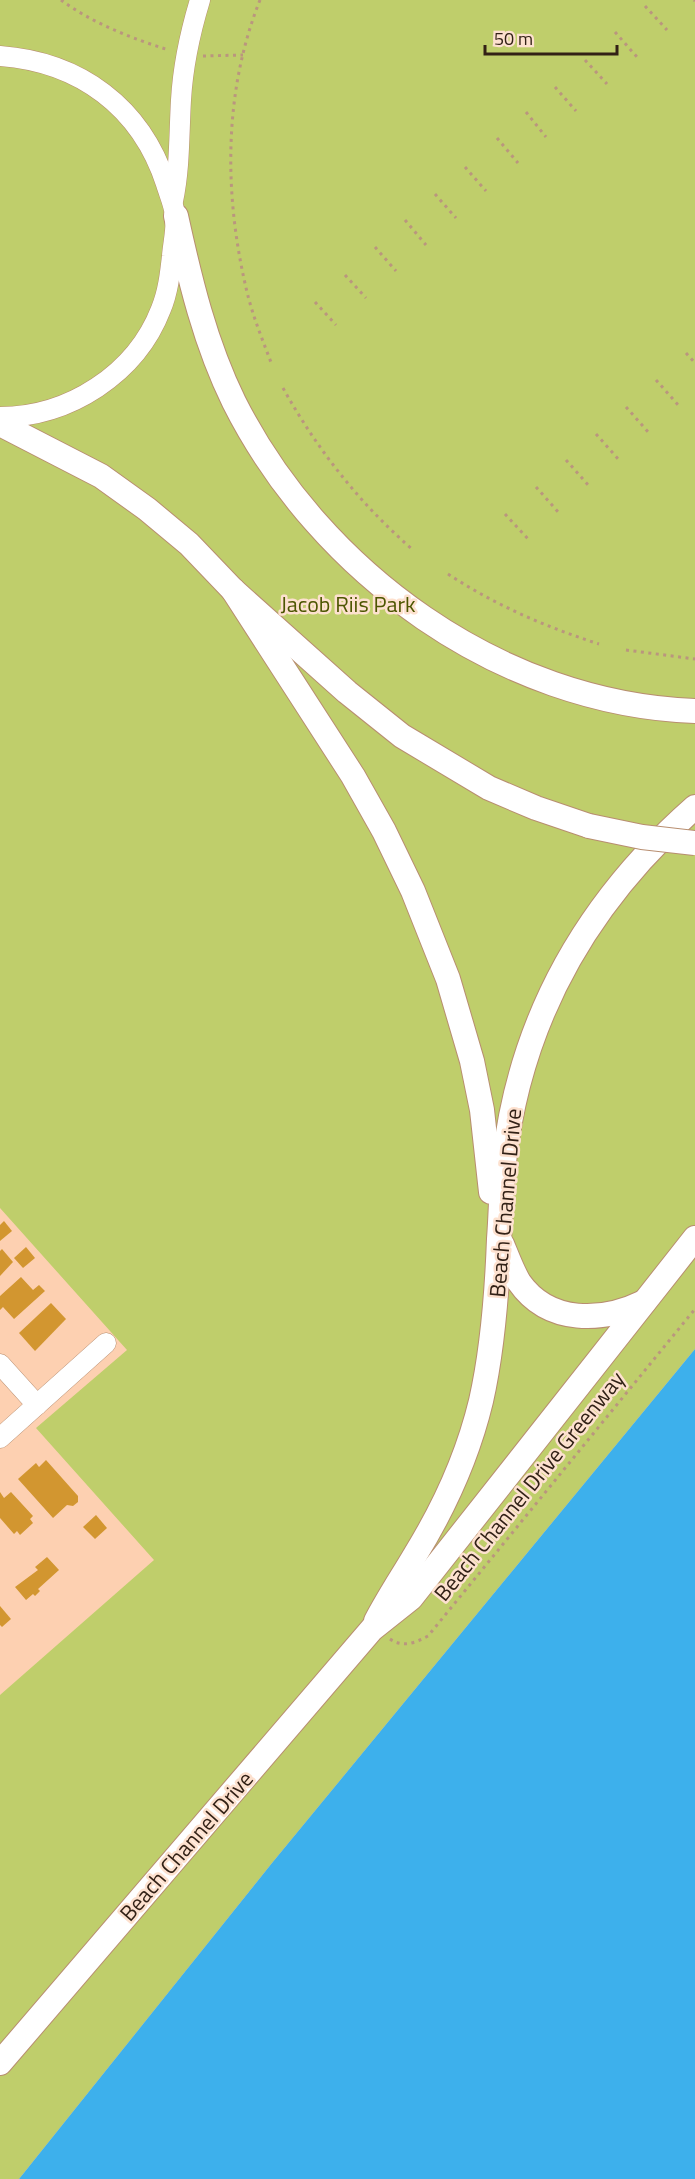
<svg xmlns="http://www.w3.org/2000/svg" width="695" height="2179" viewBox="0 0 695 2179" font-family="'Titillium Web',sans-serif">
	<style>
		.green { fill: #bfce6b }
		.water { fill: #3db0ec }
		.building { fill: #d29630 }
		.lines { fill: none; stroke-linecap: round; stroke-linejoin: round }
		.minor-casing { stroke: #b88e70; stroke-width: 21 }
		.major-casing { stroke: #b88e70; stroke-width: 26 }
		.path { stroke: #ba967e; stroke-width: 3; stroke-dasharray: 3 4.5; stroke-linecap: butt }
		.minor { stroke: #fff; stroke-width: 20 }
		.major { stroke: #fff; stroke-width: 24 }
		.major-bridge-casing { stroke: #b88e70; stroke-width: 26; stroke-linecap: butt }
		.major-bridge { stroke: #fff; stroke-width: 24 }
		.labels { text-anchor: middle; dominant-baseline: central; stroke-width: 5; stroke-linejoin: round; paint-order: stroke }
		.park-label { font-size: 22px; fill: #4d5601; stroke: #fde1cf }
		.street-label { font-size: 22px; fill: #322116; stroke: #fde1cf }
	</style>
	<rect width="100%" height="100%" fill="#fdd0b1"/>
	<!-- green -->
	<polygon class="green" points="0,0 695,0 695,1349 272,1863 19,2179 0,2179 0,1695 154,1560 36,1428 127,1350 0,1208"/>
	<!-- water -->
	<polygon class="water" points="695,1349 695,2179 19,2179 272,1863"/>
	<!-- building -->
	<g class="building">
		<polygon points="4,1221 12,1231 0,1241 0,1225"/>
		<polygon points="26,1247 35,1258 23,1268 14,1258"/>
		<polygon points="2,1249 13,1262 0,1276 0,1251"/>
		<polygon points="21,1277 33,1290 39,1285 45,1291 14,1319 3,1307 0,1310 0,1296"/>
		<polygon points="51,1303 66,1319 35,1351 19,1333"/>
		<polygon points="46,1460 78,1496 78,1502 73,1506 67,1505 53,1518 18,1479 36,1463 39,1467"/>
		<polygon points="0,1492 4,1498 11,1492 33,1516 30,1519 33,1523 20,1535 17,1531 14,1534 0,1518"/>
		<polygon points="96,1515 107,1528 95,1539 83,1527"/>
		<polygon points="47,1557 59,1570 38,1589 40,1591 35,1596 33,1594 26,1600 15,1587 38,1570 35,1567"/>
		<polygon points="0,1606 11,1619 2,1627 0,1625"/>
	</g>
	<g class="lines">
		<defs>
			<g id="minor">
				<path d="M0,56c80,6 141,51 166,128 3,10 8,21 9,31 2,12 -2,28 -3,41 -2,18 -4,36 -11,53 -25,65 -92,108 -161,108"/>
				<path d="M173,201c7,-33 6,-67 8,-101 2,-35 9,-67 19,-100"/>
				<polyline points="0,1364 37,1405"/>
				<polyline points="0,1438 106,1343"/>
			</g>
			<g id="major">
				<path d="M176,216c14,64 29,127 58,186 86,171 267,302 461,309"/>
				<polyline points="0,424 101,476 147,509 189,544 233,590 347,692 402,736 489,788 536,808 589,826"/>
				<polyline points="233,590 353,776 384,831 413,891 448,979 472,1061 482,1110 491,1192"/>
				<path d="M502,1244c5,12 10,26 17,38 30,43 84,40 125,20"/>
				<path d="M376,1621c12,-23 26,-44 39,-66 29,-47 53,-100 66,-154 12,-53 16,-108 18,-162 2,-26 2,-52 5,-77 16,-143 84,-261 191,-355"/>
				<polyline points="0,2063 372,1629 411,1598 695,1238"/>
			</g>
		</defs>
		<!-- minor casing -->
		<use href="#minor" class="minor-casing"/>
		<!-- major casing -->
		<use href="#major" class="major-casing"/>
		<!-- path -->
		<g class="path">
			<path d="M61,0c31,23 72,39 108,50"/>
			<path d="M260,0c-37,93 -36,196 -13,292 6,25 16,49 25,73"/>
			<polyline points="694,0 695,1"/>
			<polyline points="645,6 667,30"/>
			<polyline points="615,32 637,57"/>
			<polyline points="203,56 243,55"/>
			<polyline points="585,60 607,84"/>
			<polyline points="555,87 576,111"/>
			<polyline points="526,112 546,137"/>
			<polyline points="497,138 518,163"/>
			<polyline points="465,167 486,191"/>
			<polyline points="435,194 456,218"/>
			<polyline points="405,220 426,245"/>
			<polyline points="375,247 396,271"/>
			<polyline points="345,275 366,298"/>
			<polyline points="315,302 336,325"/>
			<polyline points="686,353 695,363"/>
			<polyline points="656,380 679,406"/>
			<path d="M283,388c34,61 76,115 129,161"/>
			<polyline points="626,407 649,433"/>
			<polyline points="596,434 619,460"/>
			<polyline points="566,460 589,486"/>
			<polyline points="536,487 559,513"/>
			<polyline points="505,514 529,540"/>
			<path d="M448,574c47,31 98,53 151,70"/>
			<polyline points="626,650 695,659"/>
			<path d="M390,1639c13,9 25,4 38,-3l267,-327"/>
		</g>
		<!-- minor -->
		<use href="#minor" class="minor"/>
		<!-- major -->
		<use href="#major" class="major"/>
		<defs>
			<polyline id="major-bridge" points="589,826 642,837 695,843"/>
		</defs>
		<!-- major-bridge casing -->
		<use href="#major-bridge" class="major-bridge-casing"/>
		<!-- major-bridge -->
		<use href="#major-bridge" class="major-bridge"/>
	</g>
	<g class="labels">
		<!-- park labels -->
		<g class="park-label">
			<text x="348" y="604">Jacob Riis Park</text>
		</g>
		<!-- street labels -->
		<g class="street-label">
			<text transform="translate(505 1203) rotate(-85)">Beach Channel Drive</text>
			<text transform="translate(529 1486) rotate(-51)">Beach Channel Drive Greenway</text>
			<text transform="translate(186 1846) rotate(-49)">Beach Channel Drive</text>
		</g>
	</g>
	<!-- scale -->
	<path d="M485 45v9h132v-9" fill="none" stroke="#322116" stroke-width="3"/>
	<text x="494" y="45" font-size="18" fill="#322116" stroke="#fde1cf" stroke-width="4.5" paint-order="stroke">50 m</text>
</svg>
